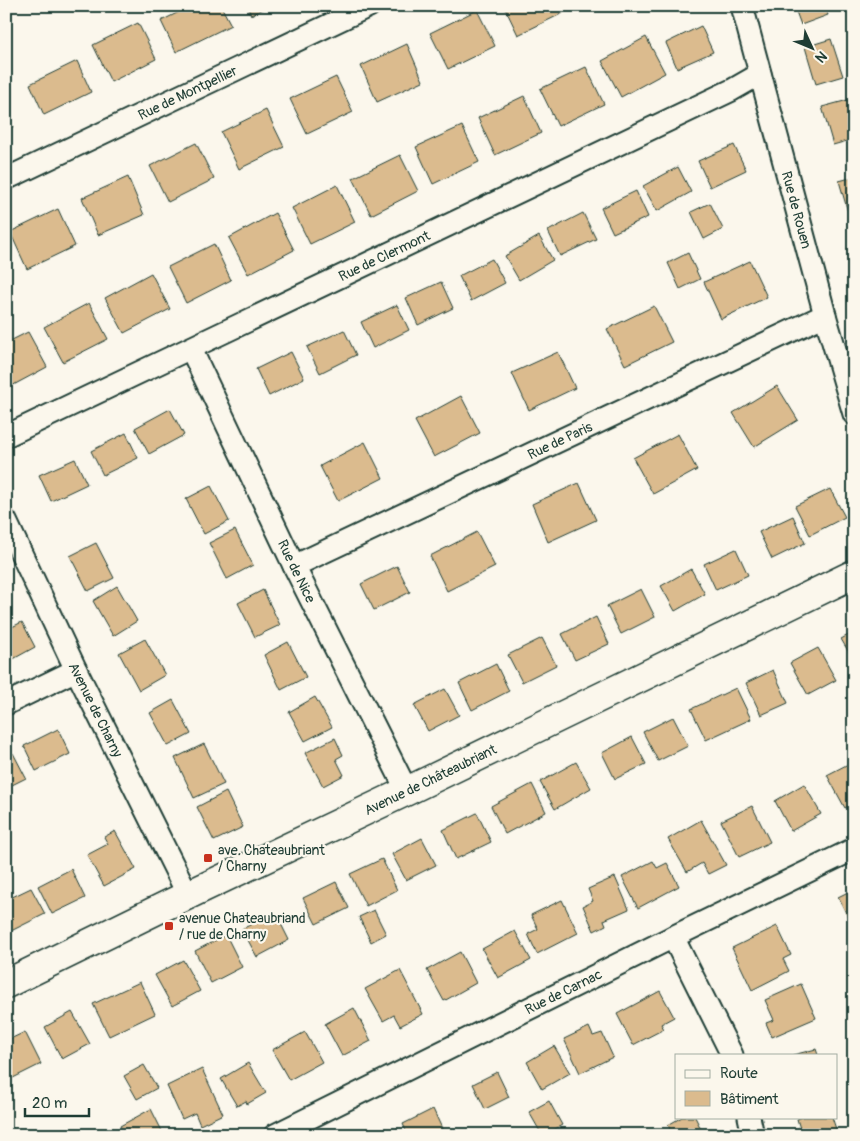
<svg xmlns="http://www.w3.org/2000/svg" width="860" height="1141" viewBox="0 0 860 1141" font-family="Pangolin,sans-serif">
	<style>
		.building { fill: #dbbb8e; stroke: #1f3d34 }
		.lines { fill: none; stroke-linecap: round; stroke-linejoin: round }
		.minor-casing { stroke: #1f3d34; stroke-width: 25 }
		.tertiary-casing { stroke: #1f3d34; stroke-width: 31 }
		.minor { stroke: #fbf7ec; stroke-width: 21 }
		.tertiary { stroke: #fbf7ec; stroke-width: 28 }
		.poi-dot { fill: #c8321e; stroke: #fbf7ec; stroke-width: 2 }
		.labels { text-anchor: middle; dominant-baseline: central; stroke-width: 4.5; stroke-linejoin: round; paint-order: stroke }
		.street-label { font-size: 14px; fill: #1f3d34; stroke: #fbf7ec }
		.poi-label { font-size: 14px; fill: #1f3d34; stroke: #fbf7ec; text-anchor: start }
	</style>
	<rect width="100%" height="100%" fill="#fbf7ec"/>
	<filter id="ink" filterUnits="userSpaceOnUse"><feTurbulence type="fractalNoise" baseFrequency=".02" numOctaves="2"/><feDisplacementMap in="SourceGraphic" scale="10" xChannelSelector="R" yChannelSelector="G"/><feConvolveMatrix kernelMatrix="1 2 1 2 8 2 1 2 1" color-interpolation-filters="sRGB"/></filter>
	<g filter="url(#ink)">
		<!-- building -->
		<g class="building">
			<polygon points="191,6 221,6 231,25 176,52 161,21"/>
			<polygon points="247,6 268,6 251,15"/>
			<polygon points="504,6 560,6 563,13 518,35"/>
			<polygon points="794,6 825,6 828,15 801,25"/>
			<polygon points="477,10 495,46 448,69 430,33"/>
			<polygon points="138,23 156,59 111,82 93,45"/>
			<polygon points="701,26 713,52 677,68 666,43"/>
			<polygon points="646,37 665,73 621,97 602,61"/>
			<polygon points="831,39 843,76 816,84 805,47"/>
			<polygon points="407,44 423,81 377,102 361,66"/>
			<polygon points="77,61 91,92 44,115 30,84"/>
			<polygon points="586,67 604,104 558,126 540,89"/>
			<polygon points="336,77 353,112 307,134 290,99"/>
			<polygon points="524,96 541,133 495,155 478,118"/>
			<polygon points="848,100 854,120 854,139 833,145 822,107"/>
			<polygon points="266,110 284,147 239,169 221,132"/>
			<polygon points="6,114 13,127 6,130"/>
			<polygon points="462,126 479,162 433,184 416,147"/>
			<polygon points="196,143 214,179 168,202 150,166"/>
			<polygon points="734,145 746,170 710,187 698,161"/>
			<polygon points="400,155 418,191 371,215 353,178"/>
			<polygon points="678,167 691,192 657,211 643,186"/>
			<polygon points="128,177 144,215 98,235 82,198"/>
			<polygon points="854,177 854,218 850,219 839,181"/>
			<polygon points="337,185 355,222 310,244 292,208"/>
			<polygon points="636,191 648,217 613,233 601,208"/>
			<polygon points="710,203 723,229 704,239 691,212"/>
			<polygon points="58,209 75,246 27,269 10,232"/>
			<polygon points="275,213 294,250 248,274 229,238"/>
			<polygon points="583,213 596,239 560,256 548,231"/>
			<polygon points="539,236 553,260 519,280 505,256"/>
			<polygon points="214,244 231,280 186,303 168,267"/>
			<polygon points="688,253 700,279 680,289 668,263"/>
			<polygon points="492,259 505,283 471,301 459,276"/>
			<polygon points="750,261 767,297 721,319 704,282"/>
			<polygon points="151,273 170,309 124,333 105,298"/>
			<polygon points="441,282 453,308 418,325 406,298"/>
			<polygon points="89,303 108,339 63,362 44,327"/>
			<polygon points="397,305 409,330 373,348 361,322"/>
			<polygon points="654,306 672,342 625,365 607,329"/>
			<polygon points="344,330 356,355 320,373 307,347"/>
			<polygon points="28,332 47,367 6,389 6,343"/>
			<polygon points="291,352 304,378 269,396 256,369"/>
			<polygon points="558,352 575,388 529,410 512,373"/>
			<polygon points="777,386 798,420 754,447 733,413"/>
			<polygon points="461,396 480,433 434,457 415,421"/>
			<polygon points="170,409 184,435 149,454 135,428"/>
			<polygon points="126,433 138,458 103,475 91,451"/>
			<polygon points="678,434 697,470 653,494 633,458"/>
			<polygon points="365,442 383,478 338,501 320,466"/>
			<polygon points="75,459 87,484 51,501 39,475"/>
			<polygon points="579,483 596,520 548,542 532,504"/>
			<polygon points="211,486 229,521 204,534 186,499"/>
			<polygon points="830,489 845,517 810,535 795,506"/>
			<polygon points="793,516 805,543 772,559 759,532"/>
			<polygon points="235,530 253,565 227,579 209,543"/>
			<polygon points="477,532 495,567 447,591 430,556"/>
			<polygon points="96,543 114,578 88,591 70,556"/>
			<polygon points="736,549 748,575 716,590 704,564"/>
			<polygon points="397,566 410,592 374,610 361,584"/>
			<polygon points="691,569 705,594 675,611 661,586"/>
			<polygon points="117,586 137,621 113,636 93,601"/>
			<polygon points="641,589 655,617 621,634 607,606"/>
			<polygon points="263,590 280,625 255,637 238,603"/>
			<polygon points="596,617 609,644 575,660 562,634"/>
			<polygon points="22,622 35,647 6,663 6,630"/>
			<polygon points="854,632 854,661 841,639"/>
			<polygon points="542,638 556,665 522,682 508,655"/>
			<polygon points="145,639 165,675 139,690 119,653"/>
			<polygon points="288,642 306,677 281,690 264,655"/>
			<polygon points="818,648 836,680 808,695 790,663"/>
			<polygon points="496,664 509,691 472,710 459,683"/>
			<polygon points="773,670 788,703 761,715 746,683"/>
			<polygon points="736,688 751,719 706,740 691,709"/>
			<polygon points="445,689 459,715 428,731 414,705"/>
			<polygon points="315,697 332,727 305,741 289,712"/>
			<polygon points="173,700 191,734 168,746 150,713"/>
			<polygon points="673,717 688,746 658,761 643,732"/>
			<polygon points="58,729 70,754 36,771 24,746"/>
			<polygon points="632,737 646,764 615,779 602,753"/>
			<polygon points="335,738 343,755 336,759 344,775 323,786 305,753"/>
			<polygon points="204,744 224,784 194,798 175,758"/>
			<polygon points="13,753 26,778 6,788 6,757"/>
			<polygon points="854,761 854,803 845,808 827,775"/>
			<polygon points="576,762 591,788 555,809 540,782"/>
			<polygon points="532,784 546,812 505,834 491,806"/>
			<polygon points="804,784 821,814 791,831 775,801"/>
			<polygon points="226,792 243,827 214,841 197,807"/>
			<polygon points="752,806 770,842 739,857 721,821"/>
			<polygon points="477,813 491,842 456,859 443,830"/>
			<polygon points="701,820 726,865 708,874 702,863 687,872 668,839"/>
			<polygon points="115,831 136,869 104,886 87,855 108,844 104,837"/>
			<polygon points="422,838 436,865 406,880 392,854"/>
			<polygon points="382,859 397,890 366,906 350,874"/>
			<polygon points="653,861 657,868 667,863 679,886 638,908 622,877"/>
			<polygon points="71,869 85,898 52,914 38,886"/>
			<polygon points="615,877 629,909 604,920 606,925 594,931 583,906 593,901 588,889"/>
			<polygon points="336,882 349,908 316,924 303,898"/>
			<polygon points="31,888 45,914 9,932 6,928 6,900"/>
			<polygon points="854,889 854,927 853,927 838,897"/>
			<polygon points="562,900 578,933 537,954 528,934 538,929 531,915"/>
			<polygon points="374,910 386,934 371,942 359,917"/>
			<polygon points="275,912 289,940 257,957 242,929"/>
			<polygon points="777,926 791,955 783,959 789,971 752,990 732,948"/>
			<polygon points="515,931 531,960 498,978 482,949"/>
			<polygon points="226,935 242,967 211,983 195,951"/>
			<polygon points="460,952 476,983 444,1001 427,970"/>
			<polygon points="183,960 200,991 172,1006 155,975"/>
			<polygon points="400,970 423,1014 400,1026 394,1015 383,1021 365,989"/>
			<polygon points="140,982 155,1014 109,1036 93,1004"/>
			<polygon points="801,984 816,1018 772,1037 766,1023 774,1020 765,1000"/>
			<polygon points="660,991 674,1017 661,1024 664,1029 633,1045 617,1014"/>
			<polygon points="354,1008 371,1041 342,1056 325,1024"/>
			<polygon points="72,1012 90,1044 62,1059 45,1027"/>
			<polygon points="589,1027 593,1036 602,1033 613,1057 580,1073 564,1039"/>
			<polygon points="25,1032 41,1064 9,1080 6,1074 6,1041"/>
			<polygon points="305,1032 322,1062 289,1080 272,1050"/>
			<polygon points="554,1046 570,1073 542,1089 527,1062"/>
			<polygon points="816,1049 818,1055 793,1055"/>
			<polygon points="248,1063 266,1093 247,1104 246,1101 237,1106 221,1079"/>
			<polygon points="144,1065 157,1088 137,1099 124,1076"/>
			<polygon points="202,1069 223,1114 200,1125 195,1113 182,1119 167,1086"/>
			<polygon points="497,1072 509,1097 485,1109 473,1084"/>
			<polygon points="549,1101 562,1125 545,1135 542,1135 529,1112"/>
			<polygon points="151,1109 164,1135 125,1135 120,1126"/>
			<polygon points="433,1109 445,1135 408,1135 403,1124"/>
			<polygon points="682,1117 695,1117 704,1135 670,1135 672,1134 668,1125"/>
			<polygon points="803,1117 832,1117 838,1135 802,1135 797,1119"/>
			<polygon points="111,1129 115,1135 100,1135"/>
		</g>
		<g class="lines">
			<defs>
				<g id="minor">
					<path id="s1" d="M742,6l83,309 29,99"/>
					<path id="s2" d="M6,179l363,-173"/>
					<path id="s3" d="M191,349l103,217 113,225"/>
					<path id="s4" d="M6,436l726,-346 28,-16"/>
					<path id="s5" d="M6,521l70,149 112,225"/>
					<path id="s6" d="M294,566l531,-251"/>
					<polyline points="6,704 76,670"/>
					<polyline points="673,937 732,1055"/>
					<polyline points="749,1117 753,1135"/>
					<path id="s7" d="M275,1135l398,-198 181,-88"/>
				</g>
				<g id="tertiary">
					<path id="s8" d="M6,984l161,-79 240,-114 447,-217"/>
				</g>
			</defs>
			<!-- minor casing -->
			<use href="#minor" class="minor-casing"/>
			<!-- tertiary casing -->
			<use href="#tertiary" class="tertiary-casing"/>
			<!-- minor -->
			<use href="#minor" class="minor"/>
			<!-- tertiary -->
			<use href="#tertiary" class="tertiary"/>
		</g>
	</g>
	<!-- markers -->
	<g class="poi-dot">
		<rect x="203" y="853" width="10" height="10" rx="2.5"/>
		<rect x="164" y="921" width="10" height="10" rx="2.5"/>
	</g>
	<g class="labels">
		<!-- street labels -->
		<g class="street-label">
			<text stroke="none"><textPath href="#s2" startOffset="201">Rue de Montpellier</textPath></text>
			<text stroke="none"><textPath href="#s1" startOffset="211">Rue de Rouen</textPath></text>
			<text stroke="none"><textPath href="#s4" startOffset="419">Rue de Clermont</textPath></text>
			<text stroke="none"><textPath href="#s6" startOffset="294">Rue de Paris</textPath></text>
			<text stroke="none"><textPath href="#s3" startOffset="246">Rue de Nice</textPath></text>
			<text stroke="none"><textPath href="#s5" startOffset="209">Avenue de Charny</textPath></text>
			<text stroke="none"><textPath href="#s8" startOffset="471">Avenue de Châteaubriant</textPath></text>
			<text stroke="none"><textPath href="#s7" startOffset="322">Rue de Carnac</textPath></text>
		</g>
		<!-- poi labels -->
		<g class="poi-label">
			<text x="218" y="850">ave. Chateaubriant<tspan x="218" dy="16">/ Charny</tspan></text>
			<text x="179" y="918">avenue Chateaubriand<tspan x="179" dy="16">/ rue de Charny</tspan></text>
		</g>
	</g>
	<!-- margin -->
	<rect width="860" height="1141" fill="none" stroke="#fbf7ec" stroke-width="25"/>
	<rect x="12" y="12" width="835" height="1116" fill="none" stroke="#1f3d34" stroke-width="2" filter="url(#ink)"/>
	<!-- legend -->
	<rect x="675" y="1054" width="162" height="65" fill="#fbf7ec" stroke="#a3ada2"/>
	<rect x="685" y="1070" width="25" height="8" fill="#fbf7ec" stroke="#a3ada2"/>
	<text x="720" y="1078" font-size="15" fill="#1f3d34">Route</text>
	<rect x="685" y="1091" width="25" height="15" fill="#dbbb8e" stroke="#a3ada2"/>
	<text x="720" y="1104" font-size="15" fill="#1f3d34">Bâtiment</text>
	<!-- north arrow -->
	<g transform="translate(812 48) rotate(134)" stroke="#fbf7ec" stroke-width="4" paint-order="stroke">
	<path d="M0-4L9 19L0 12L-9 19Z" fill="#1f3d34"/>
	<text y="-8" font-size="14" font-weight="bold" text-anchor="middle" fill="#1f3d34">N</text>
	</g>
	<!-- scale -->
	<path d="M25 1108v8h64v-8" fill="none" stroke="#1f3d34" stroke-width="2.5"/>
	<text x="32" y="1108" font-size="15" fill="#1f3d34" stroke="#fbf7ec" stroke-width="4" paint-order="stroke">20 m</text>
</svg>
